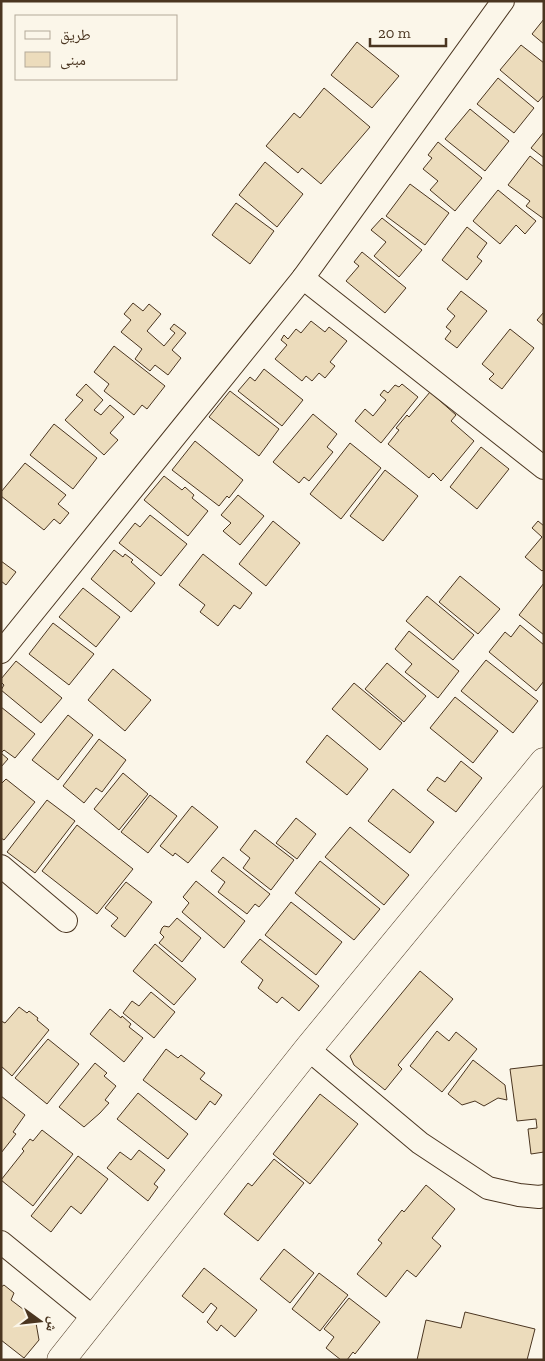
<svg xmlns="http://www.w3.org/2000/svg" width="545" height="1361" viewBox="0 0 545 1361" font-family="'Zilla Slab','Noto Naskh Arabic',serif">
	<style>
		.building { fill: #ecdcbc; stroke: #4a3520 }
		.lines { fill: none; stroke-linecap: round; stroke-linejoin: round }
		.minor-casing { stroke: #4a3520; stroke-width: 24 }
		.tertiary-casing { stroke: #4a3520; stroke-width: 29 }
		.minor { stroke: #fbf6e9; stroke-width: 22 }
		.tertiary { stroke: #fbf6e9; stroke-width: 28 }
	</style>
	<rect width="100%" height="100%" fill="#fbf6e9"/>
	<!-- building -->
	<g class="building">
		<polygon points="544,19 544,44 532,34"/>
		<polygon points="357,42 399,76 372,108 331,75"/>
		<polygon points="521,45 544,63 544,95 538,102 500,70"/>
		<polygon points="498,78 534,108 514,133 477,104"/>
		<polygon points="324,88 370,127 321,184 302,168 298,173 266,146 294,113 300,118"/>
		<polygon points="470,109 509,141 485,171 445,139"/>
		<polygon points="544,132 544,158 531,148"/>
		<polygon points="438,142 482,178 455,211 430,190 438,181 423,169 432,158 428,155"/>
		<polygon points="530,156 544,167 544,219 526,206 530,201 508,185"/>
		<polygon points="265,162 303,194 277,227 239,195"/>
		<polygon points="410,184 449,213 425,245 386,216"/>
		<polygon points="498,190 536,221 525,234 516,225 500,244 473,221"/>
		<polygon points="236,203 274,231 250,264 212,235"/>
		<polygon points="382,218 422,250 399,277 374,256 386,242 371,230"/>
		<polygon points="467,227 487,243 477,257 482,261 467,280 442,260"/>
		<polygon points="362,252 406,288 385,313 346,281 359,266 354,262"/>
		<polygon points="461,291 487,311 457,348 445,339 451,331 446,327 455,316 447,309"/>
		<polygon points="133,303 143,311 149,304 161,314 147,331 164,346 175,333 170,329 174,324 186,333 172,350 181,358 168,375 155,365 150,371 135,359 142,349 121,332 131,320 124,314"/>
		<polygon points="544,312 544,326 537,320"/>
		<polygon points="311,321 325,332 329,327 347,341 330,362 335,366 325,378 319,373 312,381 306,376 302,381 275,359 287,345 281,340 284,335 288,339 296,329 301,333"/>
		<polygon points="510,329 534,348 502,389 489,379 494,374 482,364"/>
		<polygon points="114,346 165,386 147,409 142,405 134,415 104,391 109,384 94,372"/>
		<polygon points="264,369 303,400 282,426 238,391 250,377 255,381"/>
		<polygon points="86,384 103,400 94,410 101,415 110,405 124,417 110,433 118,440 104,455 65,420 83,400 76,395"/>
		<polygon points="402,384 418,397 381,443 355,421 365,409 373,416 386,400 380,395 384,390 388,393 395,385 399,387"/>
		<polygon points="230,391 279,429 259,456 209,417"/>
		<polygon points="430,392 456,415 451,421 474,441 441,481 433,473 429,478 388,444 399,430 396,428 407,415 409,417"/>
		<polygon points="313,414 337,434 327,447 333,452 309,481 304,477 299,483 273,462"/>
		<polygon points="54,424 97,458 73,489 30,455"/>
		<polygon points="195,441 243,480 229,498 227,496 219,506 172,470"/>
		<polygon points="350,443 381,468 341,519 310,494"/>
		<polygon points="481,447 509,469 477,509 450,487"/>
		<polygon points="25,463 66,495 58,504 69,513 60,524 54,519 44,530 1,496 1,492"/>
		<polygon points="385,470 418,496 383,541 350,516"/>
		<polygon points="164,476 182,490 185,487 194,495 192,498 208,511 188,536 144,500"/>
		<polygon points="238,495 264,516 240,545 223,531 231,523 221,515"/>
		<polygon points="150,515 187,544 161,576 119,543 135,523 140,527"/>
		<polygon points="273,521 300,543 266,586 239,564"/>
		<polygon points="538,521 544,526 544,569 542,571 525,557 542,537 532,528"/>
		<polygon points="114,550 123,557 125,554 133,560 131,562 155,583 131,612 91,579"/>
		<polygon points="203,554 252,593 240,609 234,605 218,626 200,612 205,605 179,585"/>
		<polygon points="1,561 16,572 6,585 1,581"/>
		<polygon points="460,576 500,609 478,634 439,602"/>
		<polygon points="544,583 544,635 519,615"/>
		<polygon points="83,588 120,617 96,647 59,617"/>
		<polygon points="427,596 474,635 453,660 406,621"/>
		<polygon points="53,623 94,654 69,685 29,654"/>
		<polygon points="520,625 544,645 544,681 536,691 489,652 505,632 511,637"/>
		<polygon points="409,631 459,671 438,698 405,672 412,664 395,649"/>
		<polygon points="486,660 538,701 513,733 461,691"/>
		<polygon points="16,661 62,698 41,723 1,690 4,685 1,682 1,679"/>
		<polygon points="387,663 426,696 404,722 365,689"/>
		<polygon points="113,669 151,700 125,731 88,700"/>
		<polygon points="354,683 402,723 380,750 332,709"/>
		<polygon points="455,697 498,731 473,763 430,728"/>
		<polygon points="1,707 35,734 15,758 4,750 2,752 1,751"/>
		<polygon points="68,715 93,735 58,780 32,760"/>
		<polygon points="327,735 368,769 347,795 306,762"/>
		<polygon points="99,739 126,760 102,792 96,788 84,803 63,786"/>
		<polygon points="1,753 8,759 1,767"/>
		<polygon points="461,761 482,778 456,812 427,790 437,777 445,782"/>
		<polygon points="123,773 148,794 119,830 94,809"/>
		<polygon points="6,779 35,802 4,840 1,838 1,784"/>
		<polygon points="393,789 434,822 410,853 368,821"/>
		<polygon points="150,795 177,816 148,853 121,832"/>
		<polygon points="47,800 75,821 35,873 7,852"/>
		<polygon points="192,806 218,827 188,863 175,853 173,856 160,846"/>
		<polygon points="296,818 316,834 297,859 276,843"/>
		<polygon points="77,825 133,869 97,914 42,871"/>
		<polygon points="350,827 409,875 384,905 325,857"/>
		<polygon points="255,830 294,860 271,890 243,868 250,858 240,850"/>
		<polygon points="223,857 270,894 259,907 255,904 247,914 218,892 225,882 211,871"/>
		<polygon points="320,861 380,909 354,940 295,893"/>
		<polygon points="196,881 245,921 224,948 182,912 189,903 183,897"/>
		<polygon points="126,882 152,902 125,937 111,926 118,918 105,908"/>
		<polygon points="291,902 342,942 316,975 265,935"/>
		<polygon points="177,918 201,938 182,962 159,943 164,937 160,933 162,928 164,926 169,927"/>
		<polygon points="260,939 319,986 299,1011 282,997 277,1003 258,988 263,980 241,962"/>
		<polygon points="155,944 196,979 174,1005 133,971"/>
		<polygon points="420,971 453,999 398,1065 402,1069 385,1090 354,1065 350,1056"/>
		<polygon points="151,992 175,1012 154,1038 123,1013 132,1001 139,1006"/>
		<polygon points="19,1007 27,1013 29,1011 38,1018 37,1020 49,1030 12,1076 1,1066 1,1021 5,1023"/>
		<polygon points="110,1009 121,1018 122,1016 131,1024 129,1027 143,1038 124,1062 90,1034"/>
		<polygon points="437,1031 449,1041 456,1032 477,1049 442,1092 410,1066"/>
		<polygon points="48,1039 79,1064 47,1104 15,1078"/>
		<polygon points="166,1049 178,1058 181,1055 205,1073 200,1079 222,1095 215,1105 210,1101 196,1120 143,1080"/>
		<polygon points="473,1060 505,1085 507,1100 498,1098 484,1106 475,1101 462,1105 448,1094"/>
		<polygon points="95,1063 107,1073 104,1076 116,1086 105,1100 109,1103 100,1113 84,1127 59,1107"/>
		<polygon points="544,1065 544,1152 531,1154 528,1129 537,1128 536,1119 517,1121 510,1069"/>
		<polygon points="138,1093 188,1134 168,1159 117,1119"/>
		<polygon points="320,1094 358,1124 310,1184 273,1154"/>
		<polygon points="1,1096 25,1115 13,1132 16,1134 1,1153"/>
		<polygon points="42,1130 73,1154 33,1206 1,1180 24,1151 22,1149 30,1139 33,1141"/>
		<polygon points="139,1150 165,1170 154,1184 158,1187 148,1201 107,1168 120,1152 131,1160"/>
		<polygon points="78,1156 108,1179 81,1214 71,1206 51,1232 31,1216"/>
		<polygon points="274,1159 304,1183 258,1241 224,1214 248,1183 252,1186"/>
		<polygon points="426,1185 455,1209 432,1238 441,1246 416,1277 407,1270 386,1297 357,1274 382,1243 378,1240 402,1210 404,1212"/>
		<polygon points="284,1249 314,1273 290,1303 260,1279"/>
		<polygon points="204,1268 257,1310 235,1337 221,1325 217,1331 207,1322 217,1308 211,1303 203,1313 182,1296"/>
		<polygon points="319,1273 348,1295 320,1331 292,1309"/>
		<polygon points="4,1285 14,1293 11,1300 32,1316 36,1323 39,1340 24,1358 1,1340 1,1287"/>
		<polygon points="349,1298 380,1322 355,1354 353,1352 347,1360 341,1360 326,1348 334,1337 324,1329"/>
		<polygon points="465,1312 535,1329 527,1360 417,1360 426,1320 461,1328"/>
	</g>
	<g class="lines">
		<defs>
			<g id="minor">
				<polyline points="303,278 544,468"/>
				<polyline points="1,652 303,278 503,1"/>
				<polyline points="1,866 66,921"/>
				<polyline points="308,1049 420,1143 488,1188 519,1195 539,1197 544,1196"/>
				<polyline points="1,1242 94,1318"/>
			</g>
			<polyline id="tertiary" points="61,1360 308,1049 544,762"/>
		</defs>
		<!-- minor casing -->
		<use href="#minor" class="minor-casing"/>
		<!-- tertiary casing -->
		<use href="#tertiary" class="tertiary-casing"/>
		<!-- minor -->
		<use href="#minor" class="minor"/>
		<!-- tertiary -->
		<use href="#tertiary" class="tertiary"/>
	</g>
	<!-- border -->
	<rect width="545" height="1361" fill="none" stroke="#4a3520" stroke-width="5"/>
	<!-- legend -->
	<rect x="15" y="15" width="162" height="65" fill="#fbf6e9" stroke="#b4a999"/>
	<rect x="25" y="31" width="25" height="8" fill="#fbf6e9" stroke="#b4a999"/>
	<text x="60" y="40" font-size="15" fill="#4a3520">طريق</text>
	<rect x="25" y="52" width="25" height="15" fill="#ecdcbc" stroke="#b4a999"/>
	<text x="60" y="65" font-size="15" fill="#4a3520">مبنى</text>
	<!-- north arrow -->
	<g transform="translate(40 1321) rotate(105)" stroke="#fbf6e9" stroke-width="4" paint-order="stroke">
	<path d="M0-4L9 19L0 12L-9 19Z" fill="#4a3520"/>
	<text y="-8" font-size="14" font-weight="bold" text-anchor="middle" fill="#4a3520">ش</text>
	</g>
	<!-- scale -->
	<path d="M370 38v8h76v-8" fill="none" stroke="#4a3520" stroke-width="2.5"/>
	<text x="378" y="38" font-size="15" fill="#4a3520" stroke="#fbf6e9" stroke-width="4" paint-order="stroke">20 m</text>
</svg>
